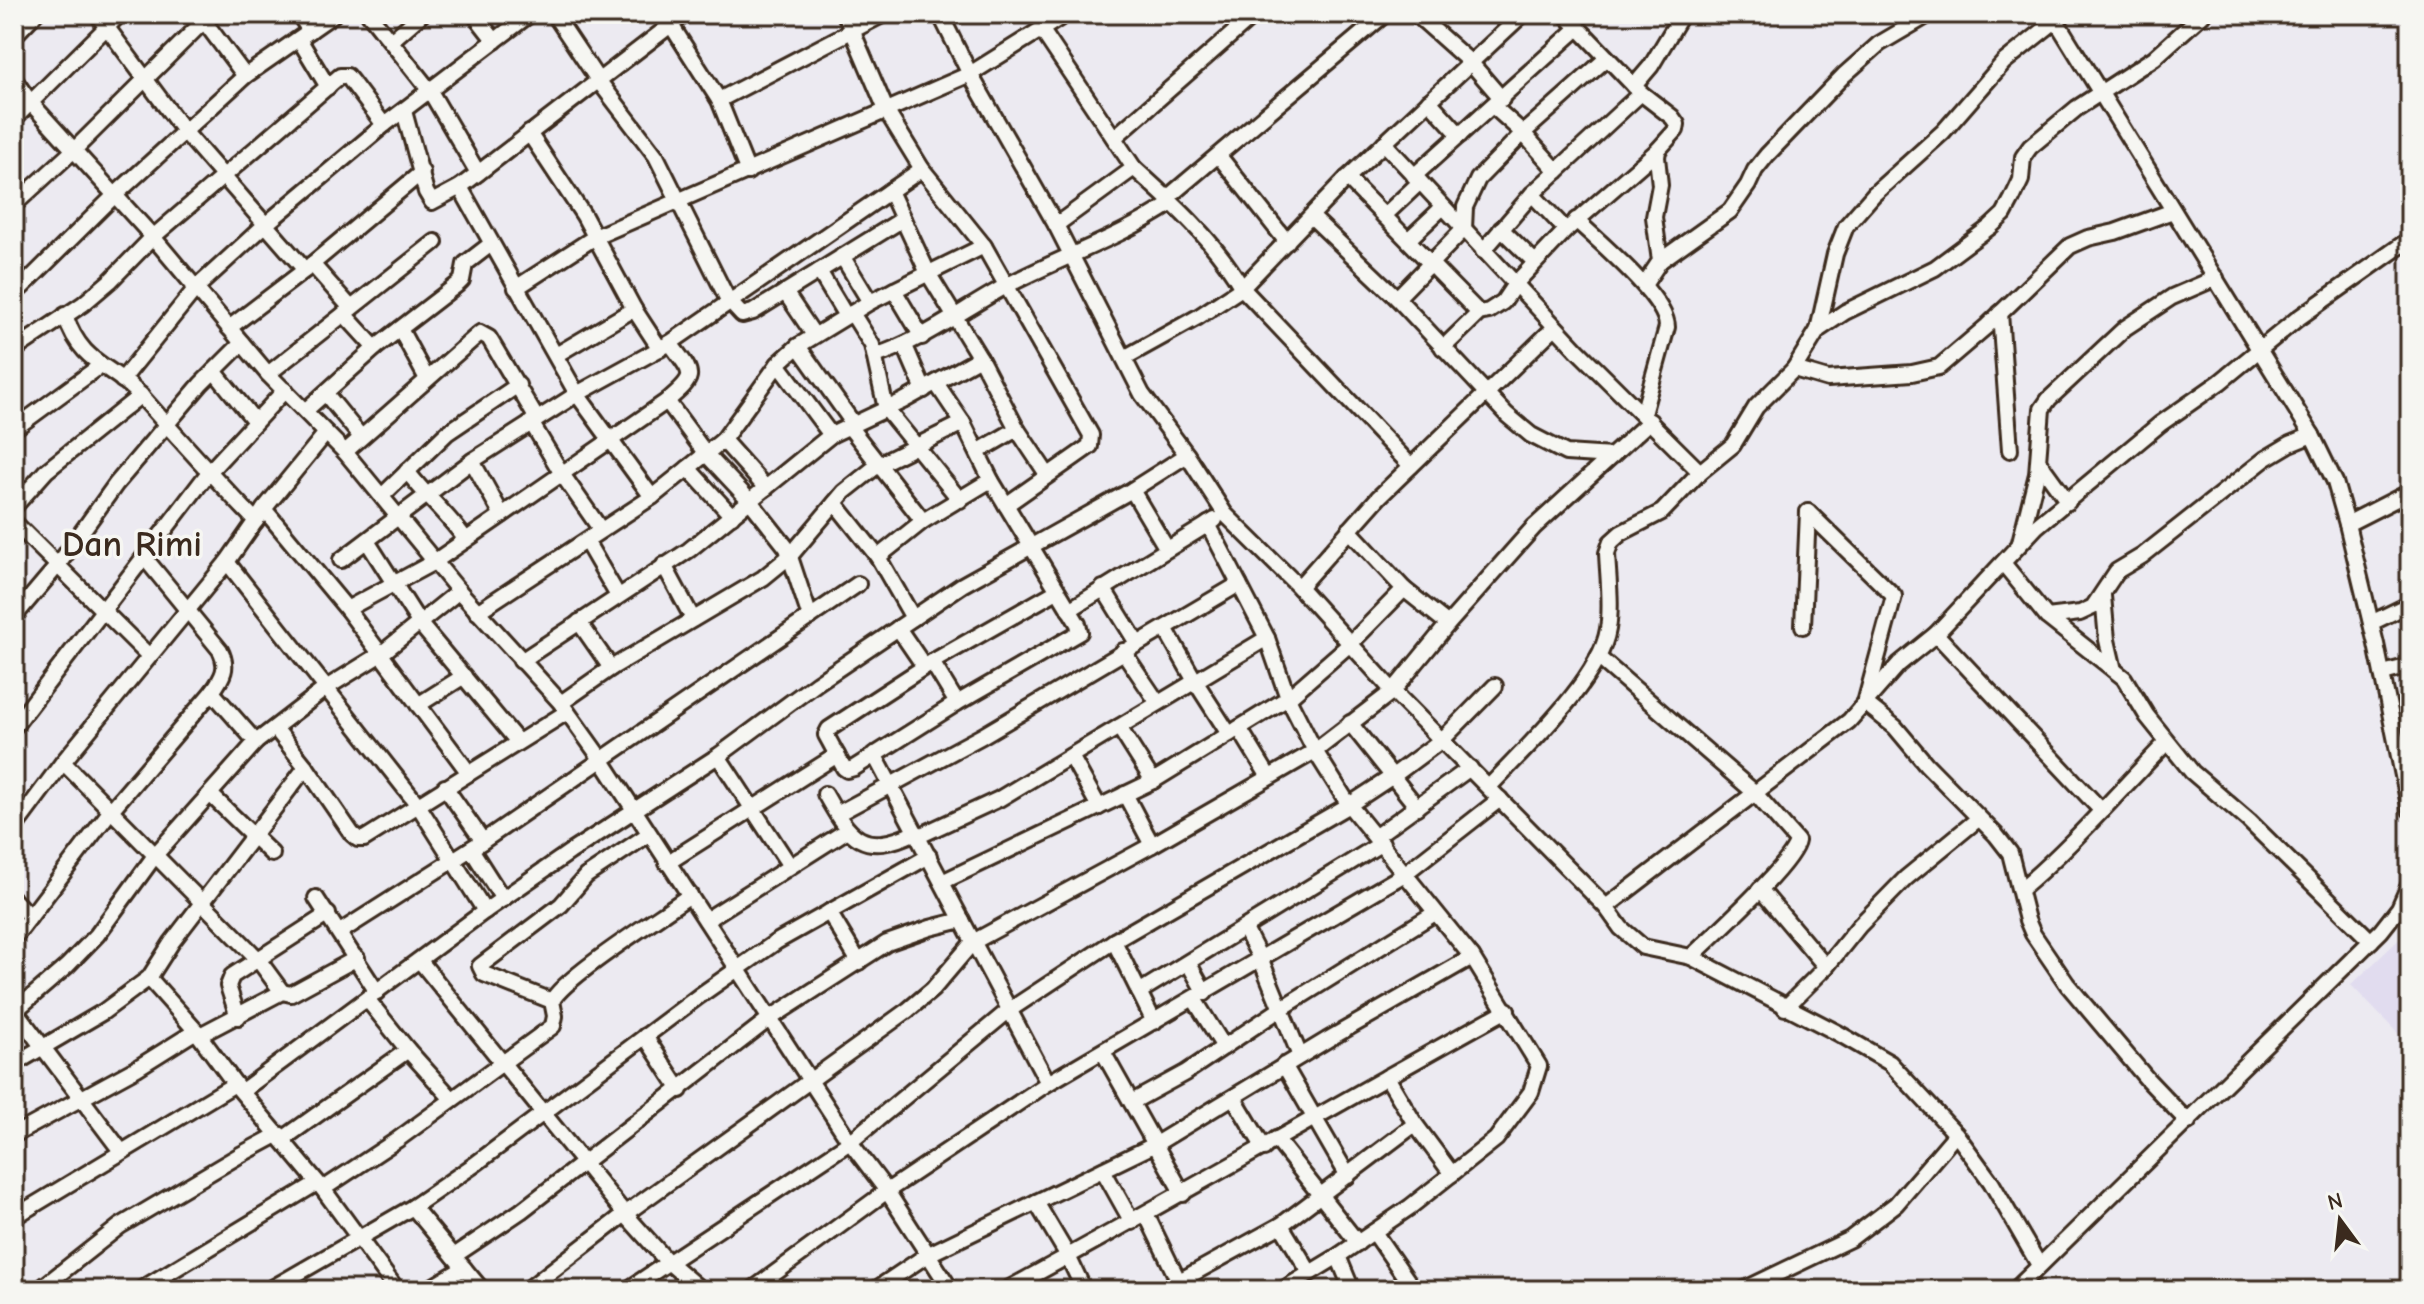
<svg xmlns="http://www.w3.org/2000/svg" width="2424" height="1304" viewBox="0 0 2424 1304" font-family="'Comic Neue',sans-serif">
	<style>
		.built { fill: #e1dcef }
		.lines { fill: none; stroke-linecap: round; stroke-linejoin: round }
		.minor-casing { stroke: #3b2a1e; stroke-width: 20 }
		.minor { stroke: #f6f6f2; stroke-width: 14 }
		.labels { text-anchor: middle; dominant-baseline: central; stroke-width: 7; stroke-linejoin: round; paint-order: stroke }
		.district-label { font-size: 36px; font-weight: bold; fill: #3b2a1e; stroke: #f6f6f2 }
	</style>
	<rect width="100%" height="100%" fill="#eceaf1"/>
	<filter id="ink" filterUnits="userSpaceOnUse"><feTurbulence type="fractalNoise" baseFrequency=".0125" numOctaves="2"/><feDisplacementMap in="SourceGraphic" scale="16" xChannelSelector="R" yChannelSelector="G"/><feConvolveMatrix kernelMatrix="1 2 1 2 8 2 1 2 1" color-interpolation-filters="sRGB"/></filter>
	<g filter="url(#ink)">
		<!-- built -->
		<polygon class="built" points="2410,929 2410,1046 2351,985"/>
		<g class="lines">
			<defs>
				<g id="minor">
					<polyline points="97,14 184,131 305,270"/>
					<polyline points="299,14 310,31"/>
					<polyline points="369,14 430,91 478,173"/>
					<polyline points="474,14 495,41"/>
					<polyline points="554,14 598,80 656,156 728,300 742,315 753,312 903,219"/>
					<polyline points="664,14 719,100 748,172"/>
					<polyline points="845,14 887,112 922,169 984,246 1091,435 1090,446 1006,505"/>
					<polyline points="940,14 970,74 1056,225 1142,394 1187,455 1225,514 1299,587 1393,691 1606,907 1621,928 1643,947 1691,957 1838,1033 1890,1063 1956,1134 1991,1182 2039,1265"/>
					<polyline points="1416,14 1471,63 1502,99"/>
					<polyline points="2052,14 2312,435 2335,482 2347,524 2376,644 2410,810"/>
					<polyline points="204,21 245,76"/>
					<polyline points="1041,29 1134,168 1056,225"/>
					<polyline points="14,36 35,14"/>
					<polyline points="299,39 328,87"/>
					<polyline points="391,41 422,14"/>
					<polyline points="14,79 30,102 153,237 268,374 345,452 459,591 561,703 601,759 850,1142 887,1191 951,1290"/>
					<polyline points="1634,86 1651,66 1682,14"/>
					<polyline points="719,100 884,14"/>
					<polyline points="1429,101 1460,135"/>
					<polyline points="1493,106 1523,133 1557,171"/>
					<polyline points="404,111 426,192 432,202 460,187 685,14"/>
					<polyline points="14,119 120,14"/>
					<polyline points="529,133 584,216 634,309 660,349"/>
					<polyline points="1114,138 1255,14"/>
					<polyline points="1384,143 1578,351 1700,472"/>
					<polyline points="1219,156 1287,242"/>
					<path d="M1134,168c39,35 82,74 108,120l169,178"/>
					<polyline points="1414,176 1578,28"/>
					<polyline points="1347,178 1479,313"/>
					<polyline points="460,187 577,394 652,497"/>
					<polyline points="890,191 928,273 980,358 1017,429 1047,474"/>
					<polyline points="1532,194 1566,230"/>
					<polyline points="1167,198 1385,14"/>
					<polyline points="14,205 74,150 211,14"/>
					<polyline points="1384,216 1420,182"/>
					<polyline points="1312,217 1397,298 1507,415 1531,435 1566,453 1612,456"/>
					<path d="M1576,220c22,21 91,78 91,107l-24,87"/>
					<polyline points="1501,229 1535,262"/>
					<polyline points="1409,239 1443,207"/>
					<polyline points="1483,251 1532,194 1641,93"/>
					<polyline points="842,256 870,302"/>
					<polyline points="1660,261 1730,211 1748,185 1755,170 1767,155 1844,75 1879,44 1930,14"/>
					<polyline points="312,264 351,308"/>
					<polyline points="819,271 846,316"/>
					<polyline points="1644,285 1660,261 1654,217 1660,185 1657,157 1658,150"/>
					<polyline points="14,287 21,288 115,195 245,76 334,14"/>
					<polyline points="516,288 595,237 970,74 1066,14"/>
					<polyline points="894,290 922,337"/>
					<polyline points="785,292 814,335"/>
					<polyline points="1397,298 1464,229 1465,207 1478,179 1523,133 1606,59"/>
					<polyline points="852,313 872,345 886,409 960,500"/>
					<polyline points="2000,313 2010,450"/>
					<polyline points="344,314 375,348"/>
					<path d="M65,315c17,52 48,49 78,83 37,42 74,83 113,123"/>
					<polyline points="229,328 305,270 422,172"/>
					<polyline points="400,329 427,379"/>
					<polyline points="1818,330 1835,254 1846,226 1874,194 1943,132 2004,62 2064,14"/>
					<polyline points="798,346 853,423"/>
					<polyline points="905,346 924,390"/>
					<polyline points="1443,348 1479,313 1489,311 1503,302 1515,284 1566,230 1658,150 1676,130 1677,124 1672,117 1641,93 1565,14"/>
					<polyline points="14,350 83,304 110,281 153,237 340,76 347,76 351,81 384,125"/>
					<polyline points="556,355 634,309"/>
					<path d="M875,356c49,-16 87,-46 131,-70 55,-29 114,-48 166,-83"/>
					<polyline points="1124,358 1198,317 1242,288 1347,178 1523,14"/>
					<polyline points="778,364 831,435"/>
					<polyline points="1794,369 1828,379 1912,373 1939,367 1987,326 2070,246 2088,238 2115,232 2173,211"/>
					<polyline points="214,371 254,420"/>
					<polyline points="268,374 435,242"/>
					<polyline points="122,380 196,288 265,225 384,125 530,14"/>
					<polyline points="936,383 963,423 991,480 1078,624 1080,632 957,703 854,768 847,770 844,768 826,735 829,729 932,662 1057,591"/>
					<polyline points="326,394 361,437"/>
					<polyline points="667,401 706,454 750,501 787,548 810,617"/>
					<polyline points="305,411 375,348 458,284 462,280 465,264 491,244"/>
					<polyline points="531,422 562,474 601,530"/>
					<polyline points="848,425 923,521"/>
					<polyline points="14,429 100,366"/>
					<polyline points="723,440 766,488"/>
					<polyline points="979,451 1017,429"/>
					<polyline points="345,452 480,333 489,338 537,419"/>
					<polyline points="472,461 502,515"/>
					<polyline points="2039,462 2068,502"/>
					<polyline points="688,468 732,516"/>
					<path d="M407,471c18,25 41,43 59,69"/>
					<polyline points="1132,490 1167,549"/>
					<polyline points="383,495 447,433 518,385"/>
					<polyline points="835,503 878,557"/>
					<polyline points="14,507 46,471 141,395"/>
					<polyline points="264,509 347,609 469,773"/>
					<polyline points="1808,512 1894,596 1865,703 1895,727 1926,764 1996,835 2010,853 2027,920 2033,934 2067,984 2147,1079 2188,1122"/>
					<polyline points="14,522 149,656"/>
					<polyline points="1208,524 1267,638 1288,698 1315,751 1349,805 1472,957 1539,1066 1531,1092 1496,1139 1410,1207 1338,1256 1282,1290"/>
					<polyline points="2347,524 2410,492"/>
					<polyline points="367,541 420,624 518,742"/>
					<polyline points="586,541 618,596"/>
					<polyline points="2020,542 2037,474 2042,409 2049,399 2125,328 2172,297 2216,278"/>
					<polyline points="341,560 472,461 577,394 670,343 922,169"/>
					<polyline points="227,562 418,805 485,911"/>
					<polyline points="2003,563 2047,617 2124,678 2147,716 2192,772 2249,821 2371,941"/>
					<polyline points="664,565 693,619"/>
					<polyline points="1299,587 1379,497 1555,327"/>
					<polyline points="1103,588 1137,643"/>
					<polyline points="1404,589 1448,624"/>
					<polyline points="2103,596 2107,640 2114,670"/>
					<path d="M347,609l87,-47 233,-161c32,-27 26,-26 3,-58"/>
					<polyline points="1069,610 1215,520"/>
					<polyline points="477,612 652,497 723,440 778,364 798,346 870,302 984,246"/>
					<polyline points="14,617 58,565 116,484 201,384 242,343"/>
					<polyline points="2047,617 2080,613 2093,607 2117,571 2142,556 2265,459 2290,444 2312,435"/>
					<polyline points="913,618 878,557 923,521 991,480"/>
					<polyline points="579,622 611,668"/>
					<polyline points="2371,623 2410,604"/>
					<polyline points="1803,626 1808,512"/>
					<polyline points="898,628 924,666"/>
					<polyline points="1165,628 1195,681 1229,734"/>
					<polyline points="1936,634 2101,810"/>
					<polyline points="1123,651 1158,703"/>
					<path d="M1598,657l156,135 43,49c-3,22 -86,96 -106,116"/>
					<polyline points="521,661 689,550 831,435 903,401 980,358"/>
					<polyline points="932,662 957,703"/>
					<polyline points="2383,673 2410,666"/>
					<polyline points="212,692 256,742"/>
					<polyline points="561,703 611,668 763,578 790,556 844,492 878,465 963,423"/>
					<polyline points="418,705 464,676"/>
					<polyline points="1350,723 1417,807"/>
					<polyline points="14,727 209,472 285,390"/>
					<polyline points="1119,727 1153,781"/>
					<polyline points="275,728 306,767 352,834 358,839 364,839 567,712"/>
					<polyline points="1239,728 1269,777"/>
					<polyline points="874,754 1048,1083"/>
					<polyline points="718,756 790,866"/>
					<polyline points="1071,756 1099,807"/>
					<polyline points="63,762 257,958 282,992"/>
					<path d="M1489,787c35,-38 111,-107 119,-158 4,-24 0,-52 -1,-76l4,-11 10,-9 41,-21 38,-40 33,-27 23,-38 38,-38 24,-39 27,-18 90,-44 55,-41 14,-13 8,-15 9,-19 2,-23 7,-10 47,-39 77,-50 49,-44"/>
					<polyline points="210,794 272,854"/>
					<path d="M825,794c25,45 38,63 91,38"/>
					<polyline points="1125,794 1152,845"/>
					<polyline points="837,814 982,736 1239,584"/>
					<polyline points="14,828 63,762 227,562 264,509 326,433"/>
					<polyline points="919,836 999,799 1267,638"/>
					<polyline points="1376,836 1470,768"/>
					<polyline points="483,841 858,584"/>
					<polyline points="471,849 503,899"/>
					<polyline points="667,863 837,755"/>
					<polyline points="942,882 1153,781 1288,698 1351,643 1404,589 1349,530"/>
					<polyline points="1760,889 1826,967"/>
					<path d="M2021,889c53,-45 97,-97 146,-147"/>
					<polyline points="316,898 377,992"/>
					<polyline points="14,900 30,917"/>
					<polyline points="1606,907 1849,721 1899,664 1936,634 2037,526 2160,424 2220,382 2297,319 2410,239"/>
					<polyline points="829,912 859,962"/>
					<polyline points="706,920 846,831"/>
					<polyline points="1245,929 1261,960 1300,1056"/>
					<polyline points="340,932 483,841 445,787"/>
					<path d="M14,938l98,-129 100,-117c11,-15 17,-25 8,-42l-76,-93"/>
					<polyline points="1114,941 1154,1022"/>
					<polyline points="420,961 625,1214 667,1261 701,1290"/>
					<polyline points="1189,964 1205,993"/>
					<polyline points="149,978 196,1031 235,1084 323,1189 397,1290"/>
					<polyline points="1139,992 1382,843"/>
					<polyline points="367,999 408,1050 452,1099"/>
					<polyline points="1194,999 1224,1047"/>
					<path d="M552,1001c12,-24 111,-86 138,-106"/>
					<polyline points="1785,1008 1826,967 1859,926 1906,878 1978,819"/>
					<polyline points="14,1009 121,1151"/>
					<polyline points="15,1011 67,966 97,935 156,854 256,742 326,688 381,654 459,591"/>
					<polyline points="238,1017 228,986 232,976 328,914"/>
					<polyline points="200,1035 282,992 291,994 357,958"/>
					<polyline points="645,1036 680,1090"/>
					<polyline points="1103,1052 1183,1194"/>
					<polyline points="14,1064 103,1012 149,978 172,942 306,767"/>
					<polyline points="1284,1065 1348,1176"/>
					<polyline points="242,1091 485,911 570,852 718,756 817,683 962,585 1132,490 1187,455"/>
					<polyline points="1234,1098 1264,1148"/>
					<polyline points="1132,1102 1185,1073 1282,1008 1435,913"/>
					<polyline points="1415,1124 1452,1174"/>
					<polyline points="14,1135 137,1068 196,1031"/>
					<polyline points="283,1139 408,1050"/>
					<polyline points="1276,1139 1358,1243"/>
					<polyline points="1103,1170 1132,1222"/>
					<polyline points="323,1189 397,1140 553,1026 555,1016 552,1001 484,974 480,966 561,905 586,876 649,834"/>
					<polyline points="1036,1202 1068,1256 1084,1290"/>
					<polyline points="413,1207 482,1290"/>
					<polyline points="1146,1214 1179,1282"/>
					<polyline points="14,1217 235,1084"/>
					<polyline points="1281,1225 1310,1273"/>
					<polyline points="1374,1232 1414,1290"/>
					<polyline points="454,1256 521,1211 769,1019 887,943 930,928 962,920"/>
					<polyline points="1338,1256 1352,1290"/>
					<polyline points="39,1290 120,1226 240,1155 279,1134"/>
					<polyline points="140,1290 317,1183"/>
					<polyline points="269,1290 413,1207 474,1165 699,996 776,942 929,856"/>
					<polyline points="427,1290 464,1268"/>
					<polyline points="527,1290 625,1214 908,1010 933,989 973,942 1152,845 1315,751 1393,691 1448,624 1534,527 1650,421"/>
					<polyline points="627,1290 850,1142 1008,1011 1114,941 1349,805 1393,776 1443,739 1495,686"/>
					<polyline points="752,1290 887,1191 1048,1083 1403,875 1500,799"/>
					<polyline points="875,1290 927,1255 1154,1145 1327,1040 1472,957"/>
					<path d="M1006,1290c168,-91 333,-187 501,-280"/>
					<polyline points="1163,1290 1281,1225 1415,1124 1387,1077"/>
					<polyline points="1743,1290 1850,1239 1896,1204 1956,1134"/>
					<polyline points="2015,1290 2381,931 2399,908 2410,883"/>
				</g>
			</defs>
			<!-- minor casing -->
			<use href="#minor" class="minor-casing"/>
			<!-- minor -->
			<use href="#minor" class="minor"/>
		</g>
	</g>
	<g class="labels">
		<!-- district labels -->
		<g class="district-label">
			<text x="132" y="544">Dan Rimi</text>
		</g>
	</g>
	<!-- margin -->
	<rect width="2424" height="1304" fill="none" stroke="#f6f6f2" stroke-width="48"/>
	<rect x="24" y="24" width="2376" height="1256" fill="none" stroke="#3b2a1e" stroke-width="3" filter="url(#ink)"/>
	<!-- north arrow -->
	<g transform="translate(2340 1220) rotate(345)" stroke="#f6f6f2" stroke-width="6" paint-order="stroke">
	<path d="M0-6L14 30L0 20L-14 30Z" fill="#3b2a1e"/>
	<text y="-12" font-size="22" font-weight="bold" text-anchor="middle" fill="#3b2a1e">N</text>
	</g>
</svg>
